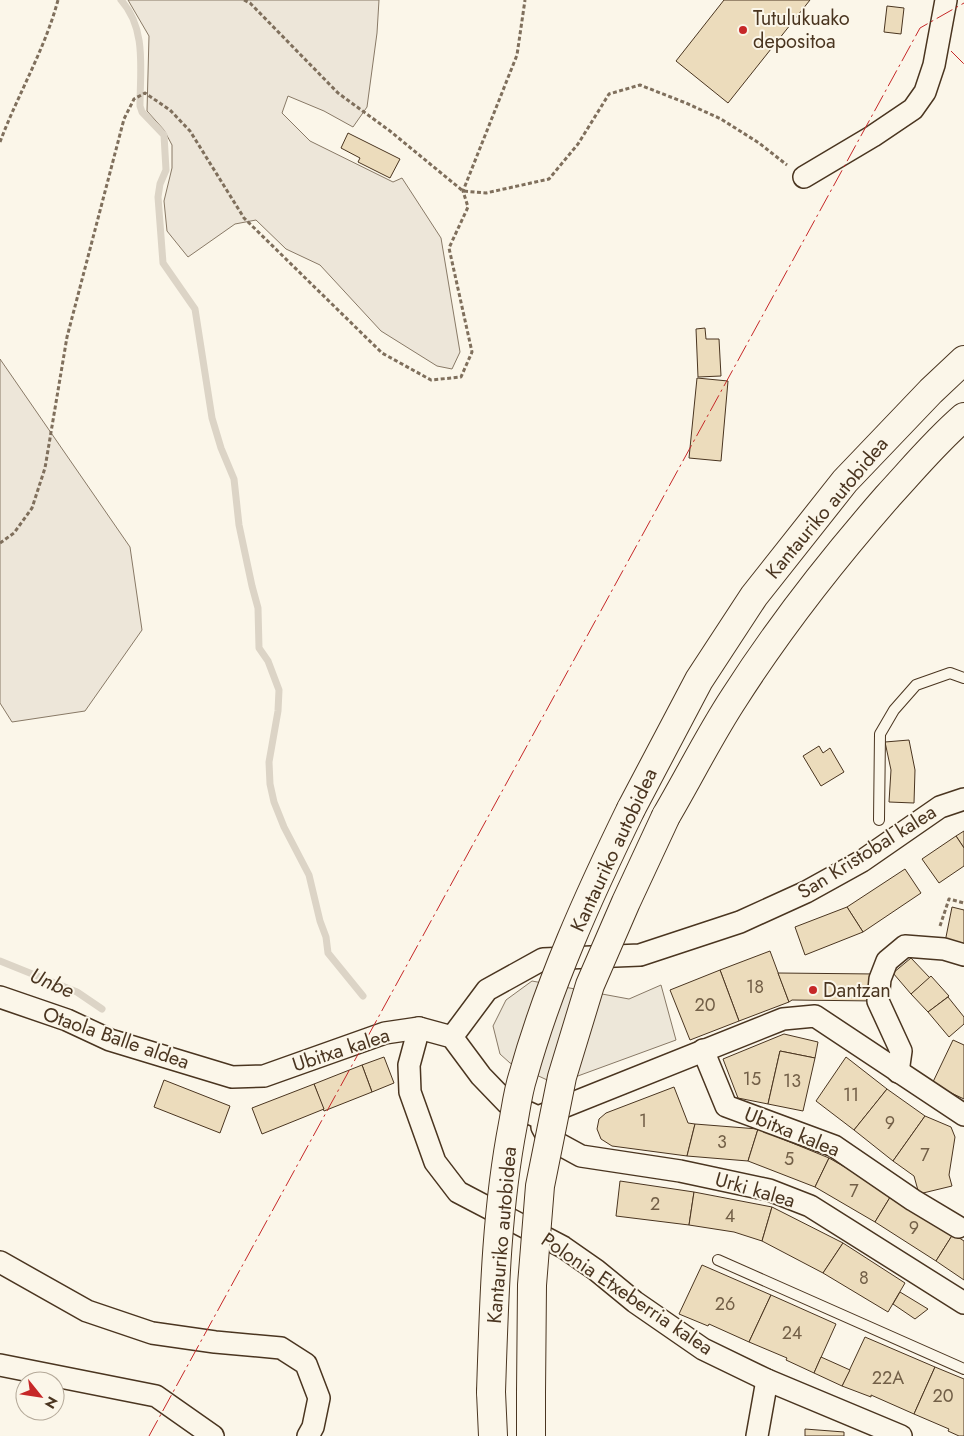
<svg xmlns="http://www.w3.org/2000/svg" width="964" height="1436" viewBox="0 0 964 1436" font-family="Jost,sans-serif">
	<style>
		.green { fill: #ede6d9; stroke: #887966 }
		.parking { fill: #ede7d9; stroke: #887966 }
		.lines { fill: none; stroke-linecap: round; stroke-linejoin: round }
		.stream { stroke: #dcd4c6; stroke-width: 7 }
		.building { fill: #ecdcbc; stroke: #4a3520 }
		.lane-casing { stroke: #4a3520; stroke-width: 12 }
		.street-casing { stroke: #4a3520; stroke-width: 24 }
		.highway-casing { stroke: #4a3520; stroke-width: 30 }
		.path { stroke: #7f6f5c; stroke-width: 3; stroke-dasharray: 4 2.5; stroke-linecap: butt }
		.lane { stroke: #fbf6e9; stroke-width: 10 }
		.street { stroke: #fbf6e9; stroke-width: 21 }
		.highway { stroke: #fbf6e9; stroke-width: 28 }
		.highway-bridge-casing { stroke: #4a3520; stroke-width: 30; stroke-linecap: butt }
		.highway-bridge { stroke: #fbf6e9; stroke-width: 28 }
		.power { stroke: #c62828; stroke-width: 1; stroke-dasharray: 18 4 2.5 4; stroke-linecap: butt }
		.poi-dot { fill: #c62828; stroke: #fbf6e9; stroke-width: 2 }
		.labels { text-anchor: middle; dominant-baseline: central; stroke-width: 4; stroke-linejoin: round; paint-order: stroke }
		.number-label { font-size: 18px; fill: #725f47 }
		.poi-label { font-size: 20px; fill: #4a3520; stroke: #fbf6e9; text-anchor: start }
		.street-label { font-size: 20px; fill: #4a3520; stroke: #fbf6e9 }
		.water-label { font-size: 21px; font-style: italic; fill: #4a3520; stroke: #fbf6e9 }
	</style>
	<rect width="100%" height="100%" fill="#fbf6e9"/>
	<!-- green -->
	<g class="green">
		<polygon points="128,0 379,0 377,33 367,107 353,127 324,111 288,96 282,113 310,141 393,182 402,178 441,238 460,352 452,369 437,366 381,331 320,265 286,249 256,220 235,224 188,257 167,231 164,201 172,168 172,145 164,130 147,111 149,36"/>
		<polygon points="0,359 130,547 142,630 85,711 12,722 0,703"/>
	</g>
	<!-- parking -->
	<polygon class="parking" points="532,981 629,999 661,985 676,1040 556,1084 510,1063 500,1054 493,1026 506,1000"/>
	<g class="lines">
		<!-- stream -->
		<g class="stream">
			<path d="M121,0c26,29 19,70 19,106l2,6 22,23 2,35 -6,14 -2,13 5,66 32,46 17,109 9,30 13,31 5,46 13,61 6,22 1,40 9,13 11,29 -1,21 -9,51 1,22 4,18 10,25 25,48 11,46 6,16 2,16 35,43"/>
			<polyline points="0,961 77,992 102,1009"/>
		</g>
	</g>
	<!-- building -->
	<g class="building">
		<polygon points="724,0 810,0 728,103 676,61"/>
		<polygon points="887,6 904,8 901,34 884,32"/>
		<polygon points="348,133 400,159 390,178 358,162 360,158 341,148"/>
		<polygon points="705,328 706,339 719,339 721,376 698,377 696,329"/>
		<polygon points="697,378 728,381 721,461 689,458"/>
		<polygon points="909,740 915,770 914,803 889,802 891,770 885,742"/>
		<polygon points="819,746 823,753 830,748 844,772 821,786 803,756"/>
		<polygon points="964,831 964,848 956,836"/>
		<polygon points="956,836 964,848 964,866 939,883 922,859"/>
		<polygon points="905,869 921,893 863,932 847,907"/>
		<polygon points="847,907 863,932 805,955 795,927"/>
		<polygon points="952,907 964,910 964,947 945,942"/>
		<polygon points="770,951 789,1002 739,1021 720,970"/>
		<polygon points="911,958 930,978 911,994 893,973"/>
		<polygon points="720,970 739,1021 690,1040 670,990"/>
		<polygon points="778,973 876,974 876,1001 792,1000 789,1002"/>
		<polygon points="931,976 949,996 928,1012 911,994"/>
		<polygon points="948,997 964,1017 964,1024 949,1037 928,1012"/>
		<polygon points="784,1034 818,1042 815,1058 780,1051 768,1104 738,1098 723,1059"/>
		<polygon points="953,1040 964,1045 964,1099 932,1084"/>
		<polygon points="780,1051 815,1058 803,1111 768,1104"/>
		<polygon points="384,1057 394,1083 372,1092 362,1065"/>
		<polygon points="846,1057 887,1089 854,1130 816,1101"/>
		<polygon points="362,1065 372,1092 324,1111 314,1084"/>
		<polygon points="164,1080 230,1106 220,1133 154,1107"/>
		<polygon points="314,1084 324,1109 262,1134 252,1108"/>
		<polygon points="674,1087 688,1123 695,1124 687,1156 612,1146 601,1139 597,1129 599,1119 606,1113"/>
		<polygon points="887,1089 925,1116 893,1161 854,1130"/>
		<polygon points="925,1116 951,1127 955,1137 949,1175 952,1186 919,1194 914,1176 893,1161"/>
		<polygon points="695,1124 758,1129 748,1161 687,1156"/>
		<polygon points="758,1129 829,1158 815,1187 748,1161"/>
		<polygon points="829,1158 892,1194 875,1222 815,1187"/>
		<polygon points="620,1181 694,1192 689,1225 616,1216"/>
		<polygon points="694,1192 772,1207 762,1241 734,1232 689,1225"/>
		<polygon points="892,1194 953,1234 936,1261 875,1222"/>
		<polygon points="772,1207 843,1243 823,1273 762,1241"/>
		<polygon points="953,1234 964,1241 964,1280 936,1261"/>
		<polygon points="843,1243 905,1283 888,1312 823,1273"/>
		<polygon points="702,1265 771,1295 749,1342 709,1324 708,1326 679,1314"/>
		<polygon points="900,1292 928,1309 915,1319 893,1304"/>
		<polygon points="771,1295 836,1324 814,1373 786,1360 787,1358 749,1342"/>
		<polygon points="865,1337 935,1367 914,1414 871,1395 871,1397 842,1386"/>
		<polygon points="821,1357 850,1370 842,1386 814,1373"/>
		<polygon points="935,1367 964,1379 964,1436 959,1436 948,1431 949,1429 914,1414"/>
		<polygon points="805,1429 844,1432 844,1436 805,1436"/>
	</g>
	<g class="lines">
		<defs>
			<g id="lane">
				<polyline points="879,820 880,734 894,710 916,685 950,673 964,678"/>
				<polyline points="718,1260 964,1369"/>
			</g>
			<g id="street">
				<polyline points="804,177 873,136 913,109 925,92 934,65 946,0"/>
				<polyline points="0,997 67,1020 110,1040 232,1077 264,1076 385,1033 419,1028 452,1037 481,1076 507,1103 538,1117 783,1019 815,1016 964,1115"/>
				<polyline points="419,1028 409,1065 410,1092 435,1162 458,1192 563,1247 596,1270 635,1302 703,1349 767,1380 901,1436"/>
				<polyline points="452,1037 487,990 543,959 640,955 740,922 806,892 862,861 940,807 964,799"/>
				<polyline points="703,1050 726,1106 834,1146 913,1200 958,1227"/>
				<polyline points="898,1072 901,1051 878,1001 880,979 887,961 905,946 944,949 964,955"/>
				<polyline points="542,1127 548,1138 581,1156 680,1171 769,1190 810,1206 964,1303"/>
				<polyline points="0,1262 87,1311 152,1333 215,1342 281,1348 306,1364 319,1398 313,1427 308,1436"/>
				<polyline points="0,1365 156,1396 213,1436"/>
				<polyline points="757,1436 767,1380"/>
			</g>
			<g id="highway">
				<polyline points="631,809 699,680 754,596 845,481 931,391 964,360"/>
				<path d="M666,816c23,-39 43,-80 68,-118 46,-72 98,-138 154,-202 25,-27 48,-55 76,-79"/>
				<polyline points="491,1392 493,1436"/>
				<polyline points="531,1392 531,1436"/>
			</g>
		</defs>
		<!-- lane casing -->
		<use href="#lane" class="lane-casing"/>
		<!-- street casing -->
		<use href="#street" class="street-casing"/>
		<!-- highway casing -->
		<use href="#highway" class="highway-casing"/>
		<!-- path -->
		<g class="path">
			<polyline points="244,0 250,3 338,93 390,131 463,191 486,193 549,179 578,144 609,94 640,85 686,103 721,119 759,143 787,165"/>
			<path d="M0,142c18,-48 45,-93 58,-142"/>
			<polyline points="0,543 14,533 32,508 45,468 67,337 124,119 134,99 145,93 170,110 190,131 244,218 382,353 431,380 461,377 472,352 449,248 468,207 463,191 517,55 525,0"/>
			<polyline points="940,926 949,899 964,903"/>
		</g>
		<!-- lane -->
		<use href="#lane" class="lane"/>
		<!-- street -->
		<use href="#street" class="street"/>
		<!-- highway -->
		<use href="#highway" class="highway"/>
		<defs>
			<g id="highway-bridge">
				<path d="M491,1392c3,-90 5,-180 22,-268 3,-16 5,-33 10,-48 26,-93 66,-181 108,-267"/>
				<polyline points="531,1392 532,1285 540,1186 562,1077 590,985 626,902 666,816"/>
			</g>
		</defs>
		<!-- highway-bridge casing -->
		<use href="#highway-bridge" class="highway-bridge-casing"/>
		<!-- highway-bridge -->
		<use href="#highway-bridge" class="highway-bridge"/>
		<!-- power -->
		<g class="power">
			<polyline points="951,51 964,64"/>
			<polyline points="149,1436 920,28 964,3"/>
		</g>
	</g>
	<!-- markers -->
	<g class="poi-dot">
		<circle cx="743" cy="30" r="5"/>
		<circle cx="813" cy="990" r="5"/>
	</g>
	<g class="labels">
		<!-- number labels -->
		<g class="number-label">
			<text x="755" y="987">18</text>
			<text x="705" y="1005">20</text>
			<text x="752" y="1079">15</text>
			<text x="792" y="1081">13</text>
			<text x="851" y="1095">11</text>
			<text x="643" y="1121">1</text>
			<text x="890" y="1123">9</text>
			<text x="722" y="1142">3</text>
			<text x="925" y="1155">7</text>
			<text x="789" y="1159">5</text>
			<text x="854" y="1191">7</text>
			<text x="655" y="1204">2</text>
			<text x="730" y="1216">4</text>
			<text x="914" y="1228">9</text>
			<text x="864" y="1278">8</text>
			<text x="725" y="1304">26</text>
			<text x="792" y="1333">24</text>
			<text x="888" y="1378">22A</text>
			<text x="943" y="1396">20</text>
		</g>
		<!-- poi labels -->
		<g class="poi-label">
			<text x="753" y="18">Tutulukuako<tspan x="753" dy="23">depositoa</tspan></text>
			<text x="823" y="990">Dantzan</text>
		</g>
		<!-- street labels -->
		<g class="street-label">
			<text transform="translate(827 508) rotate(-50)">Kantauriko autobidea</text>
			<text transform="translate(614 850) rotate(-65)">Kantauriko autobidea</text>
			<text transform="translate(867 852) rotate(-32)">San Kristobal kalea</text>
			<text transform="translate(116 1038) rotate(19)">Otaola Balle aldea</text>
			<text transform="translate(341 1050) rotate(-18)">Ubitxa kalea</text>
			<text transform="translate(792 1132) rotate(22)">Ubitxa kalea</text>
			<text transform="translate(755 1190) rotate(16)">Urki kalea</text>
			<text transform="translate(502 1235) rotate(-85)">Kantauriko autobidea</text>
			<text transform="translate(627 1294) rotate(34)">Polonia Etxeberria kalea</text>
		</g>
		<!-- water labels -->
		<g class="water-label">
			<text transform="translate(52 983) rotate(23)">Unbe</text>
		</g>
	</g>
	<!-- north arrow -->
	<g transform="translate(40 1396) rotate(120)"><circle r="24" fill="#fbf6e9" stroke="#b4a999"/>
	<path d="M0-4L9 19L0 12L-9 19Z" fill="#c62828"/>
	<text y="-8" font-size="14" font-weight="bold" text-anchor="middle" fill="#4a3520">N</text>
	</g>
</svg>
